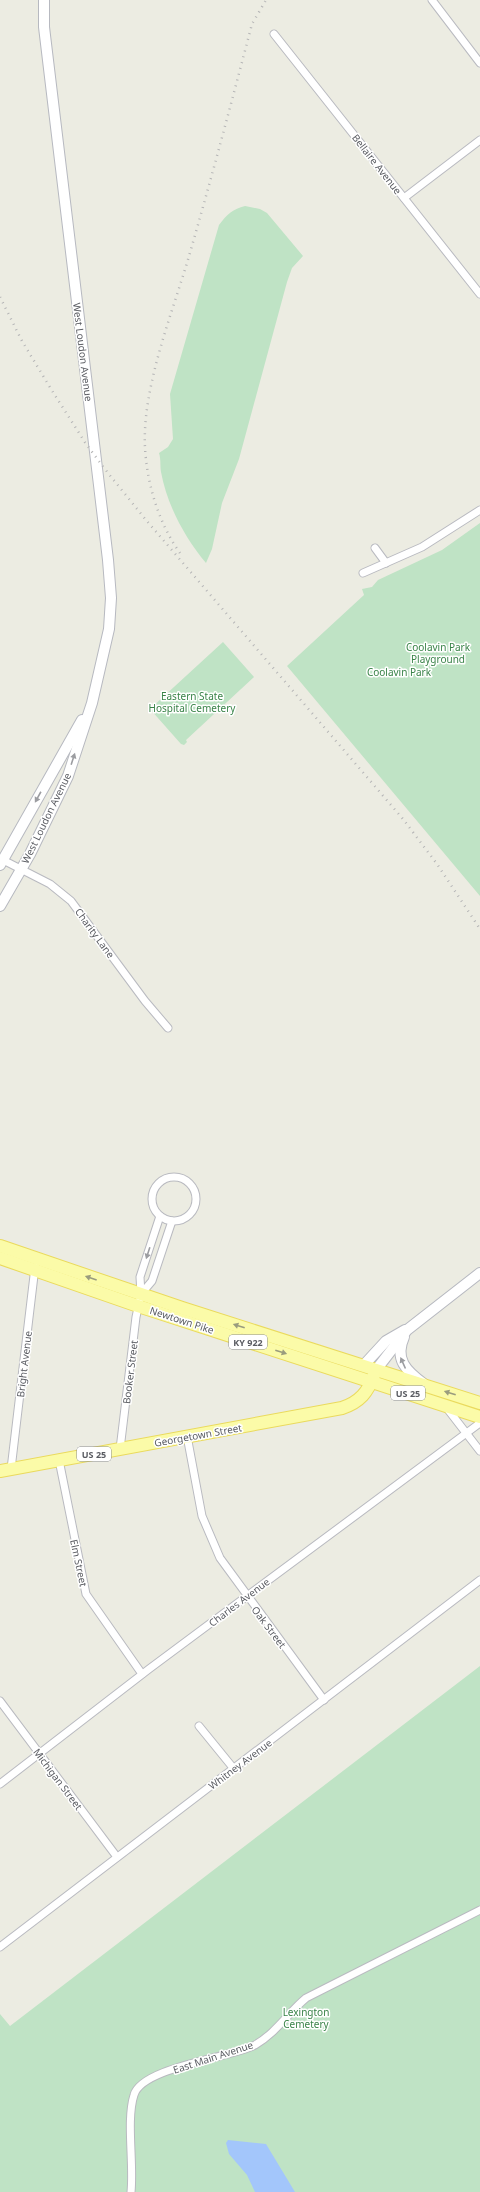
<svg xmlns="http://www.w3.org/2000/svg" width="480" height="2192" viewBox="0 0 480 2192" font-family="'Noto Sans',sans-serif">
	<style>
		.green { fill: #bfe3c5 }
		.water { fill: #a3c6fb }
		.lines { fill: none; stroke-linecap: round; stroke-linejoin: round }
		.street-casing { stroke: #b9bac0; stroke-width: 9 }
		.secondary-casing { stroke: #b7b9c0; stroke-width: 12 }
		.primary-casing { stroke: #eada5d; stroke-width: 14 }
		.street { stroke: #fff; stroke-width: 7 }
		.secondary { stroke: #fff; stroke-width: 10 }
		.primary { stroke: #fbfba8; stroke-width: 12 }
		.rail { stroke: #b5b5b6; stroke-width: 2.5; stroke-dasharray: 1 5; stroke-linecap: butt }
		.oneway { fill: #9c9da1 }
		.oneway2 { fill: #9a9c7e }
		.labels { text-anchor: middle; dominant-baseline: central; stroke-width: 3; stroke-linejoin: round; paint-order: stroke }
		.shield { fill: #fff; stroke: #8c8d91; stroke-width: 1 }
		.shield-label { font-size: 9px; font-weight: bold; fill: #5a5c62 }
		.street-label { font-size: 10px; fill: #5a5c62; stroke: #fff }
		.park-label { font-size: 10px; fill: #398348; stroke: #fff }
	</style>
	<rect width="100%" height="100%" fill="#ecece2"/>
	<!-- green -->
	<g class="green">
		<path d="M245,206l15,3 7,4 36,43 -11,12 -5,14 -48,177 -17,44 -10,46 -6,14c-21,-25 -39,-58 -45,-91 -1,-6 0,-13 -2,-19l9,-6 5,-8 -3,-45 49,-169c8,-11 14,-16 26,-19z"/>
		<polygon points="480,523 480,896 287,666 364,595 362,589 372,587 378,580 442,550"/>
		<polygon points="223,642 254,677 186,740 187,742 184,745 181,744 150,709"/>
		<polygon points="480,1666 480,2192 0,2192 0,2014 10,2026"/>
	</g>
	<!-- water -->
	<polygon class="water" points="228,2140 266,2144 295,2192 255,2192 247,2175 229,2154 226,2143"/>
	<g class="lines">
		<defs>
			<g id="street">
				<polyline points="432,0 480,63"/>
				<polyline points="274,34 480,294"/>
				<polyline points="404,198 480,140"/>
				<polyline points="375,548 386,563"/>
				<polyline points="363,573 422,547 480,510"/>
				<polyline points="3,860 50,884 71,901 145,1001 168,1028"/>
				<circle cx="174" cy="1199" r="22"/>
				<polyline points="141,1294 152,1281 172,1221"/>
				<polyline points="446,1407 480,1451"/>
				<polyline points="187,1436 202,1516 220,1558 324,1700"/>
				<polyline points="120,1449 136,1317 141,1294 140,1277 160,1216"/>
				<polyline points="59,1460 86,1594 142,1674"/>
				<polyline points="11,1469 35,1267"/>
				<polyline points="0,1701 117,1857"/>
				<polyline points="199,1726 234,1769"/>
				<polyline points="0,1784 149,1669 480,1423"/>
				<polyline points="0,1947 480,1580"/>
				<path d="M131,2192c3,-29 -5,-72 3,-97 8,-28 96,-37 121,-50 21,-12 33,-32 51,-47l174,-88"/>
			</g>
			<g id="secondary">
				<polyline points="0,865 82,720"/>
				<polyline points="0,906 30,854 68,776 92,703 109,629 111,598 108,560 44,27 44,0"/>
				<path d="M404,1337c-10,22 2,34 20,47"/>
				<polyline points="363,1366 386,1341 405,1330"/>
				<polyline points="376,1370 407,1330 480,1273"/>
			</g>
			<g id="primary">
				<polyline points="0,1246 182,1308 480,1403"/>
				<polyline points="0,1258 138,1306 480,1417"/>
				<path d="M0,1471l342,-63c18,-6 26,-16 32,-33"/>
			</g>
		</defs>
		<!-- street casing -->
		<use href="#street" class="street-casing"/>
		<!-- secondary casing -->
		<use href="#secondary" class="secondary-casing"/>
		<!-- primary casing -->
		<use href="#primary" class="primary-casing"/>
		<!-- street -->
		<use href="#street" class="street"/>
		<!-- secondary -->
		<use href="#secondary" class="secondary"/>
		<!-- primary -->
		<use href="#primary" class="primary"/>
		<!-- rail -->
		<g class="rail">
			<polyline points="0,297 22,341 51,389 86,444 108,473 146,520 403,819 437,864 480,929"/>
			<path d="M180,553c-21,-29 -33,-69 -35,-105 -3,-58 25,-129 42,-185 23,-79 44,-159 65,-239l14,-24"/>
		</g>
	</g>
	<!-- one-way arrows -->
	<defs><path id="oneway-solid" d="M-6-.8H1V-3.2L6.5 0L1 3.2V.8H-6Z"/></defs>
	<g class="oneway">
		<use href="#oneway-solid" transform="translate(73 759) rotate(-72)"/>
		<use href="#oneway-solid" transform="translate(38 797) rotate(119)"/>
		<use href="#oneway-solid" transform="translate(148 1253) rotate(108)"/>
		<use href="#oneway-solid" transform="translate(403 1363) rotate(-114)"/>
	</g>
	<g class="oneway2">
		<use href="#oneway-solid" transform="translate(91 1278) rotate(-161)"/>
		<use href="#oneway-solid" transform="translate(239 1326) rotate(-162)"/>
		<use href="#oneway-solid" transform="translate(281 1352) rotate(18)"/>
		<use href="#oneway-solid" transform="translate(450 1393) rotate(-162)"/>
	</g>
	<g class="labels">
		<!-- shield labels -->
		<g class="shield">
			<rect x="229" y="1335" width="38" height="14" rx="3"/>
			<rect x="391" y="1386" width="34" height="14" rx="3"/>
			<rect x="77" y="1447" width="34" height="14" rx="3"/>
		</g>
		<g class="shield-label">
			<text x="248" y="1342">KY 922</text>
			<text x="408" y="1393">US 25</text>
			<text x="94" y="1454">US 25</text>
		</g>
		<!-- street labels -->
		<g class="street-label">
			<text transform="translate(377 164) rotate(52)">Bellaire Avenue</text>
			<text transform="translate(83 352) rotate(83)">West Loudon Avenue</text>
			<text transform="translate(46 818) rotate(-64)">West Loudon Avenue</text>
			<text transform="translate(95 933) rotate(54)">Charity Lane</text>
			<text transform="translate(182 1320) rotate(18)">Newtown Pike</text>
			<text transform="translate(24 1364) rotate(-83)">Bright Avenue</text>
			<text transform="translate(130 1372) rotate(-83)">Booker Street</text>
			<text transform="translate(198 1435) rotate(-10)">Georgetown Street</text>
			<text transform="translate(79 1563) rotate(78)">Elm Street</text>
			<text transform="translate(239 1602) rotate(-37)">Charles Avenue</text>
			<text transform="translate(269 1627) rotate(53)">Oak Street</text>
			<text transform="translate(240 1764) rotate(-37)">Whitney Avenue</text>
			<text transform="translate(58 1779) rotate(53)">Michigan Street</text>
			<text transform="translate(213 2057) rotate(-18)">East Main Avenue</text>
		</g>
		<!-- park labels -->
		<g class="park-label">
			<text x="438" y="647">Coolavin Park<tspan x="438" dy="12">Playground</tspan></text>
			<text x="399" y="672">Coolavin Park</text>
			<text x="192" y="696">Eastern State<tspan x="192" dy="12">Hospital Cemetery</tspan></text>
			<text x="306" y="2012">Lexington<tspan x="306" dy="12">Cemetery</tspan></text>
		</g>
	</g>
</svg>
